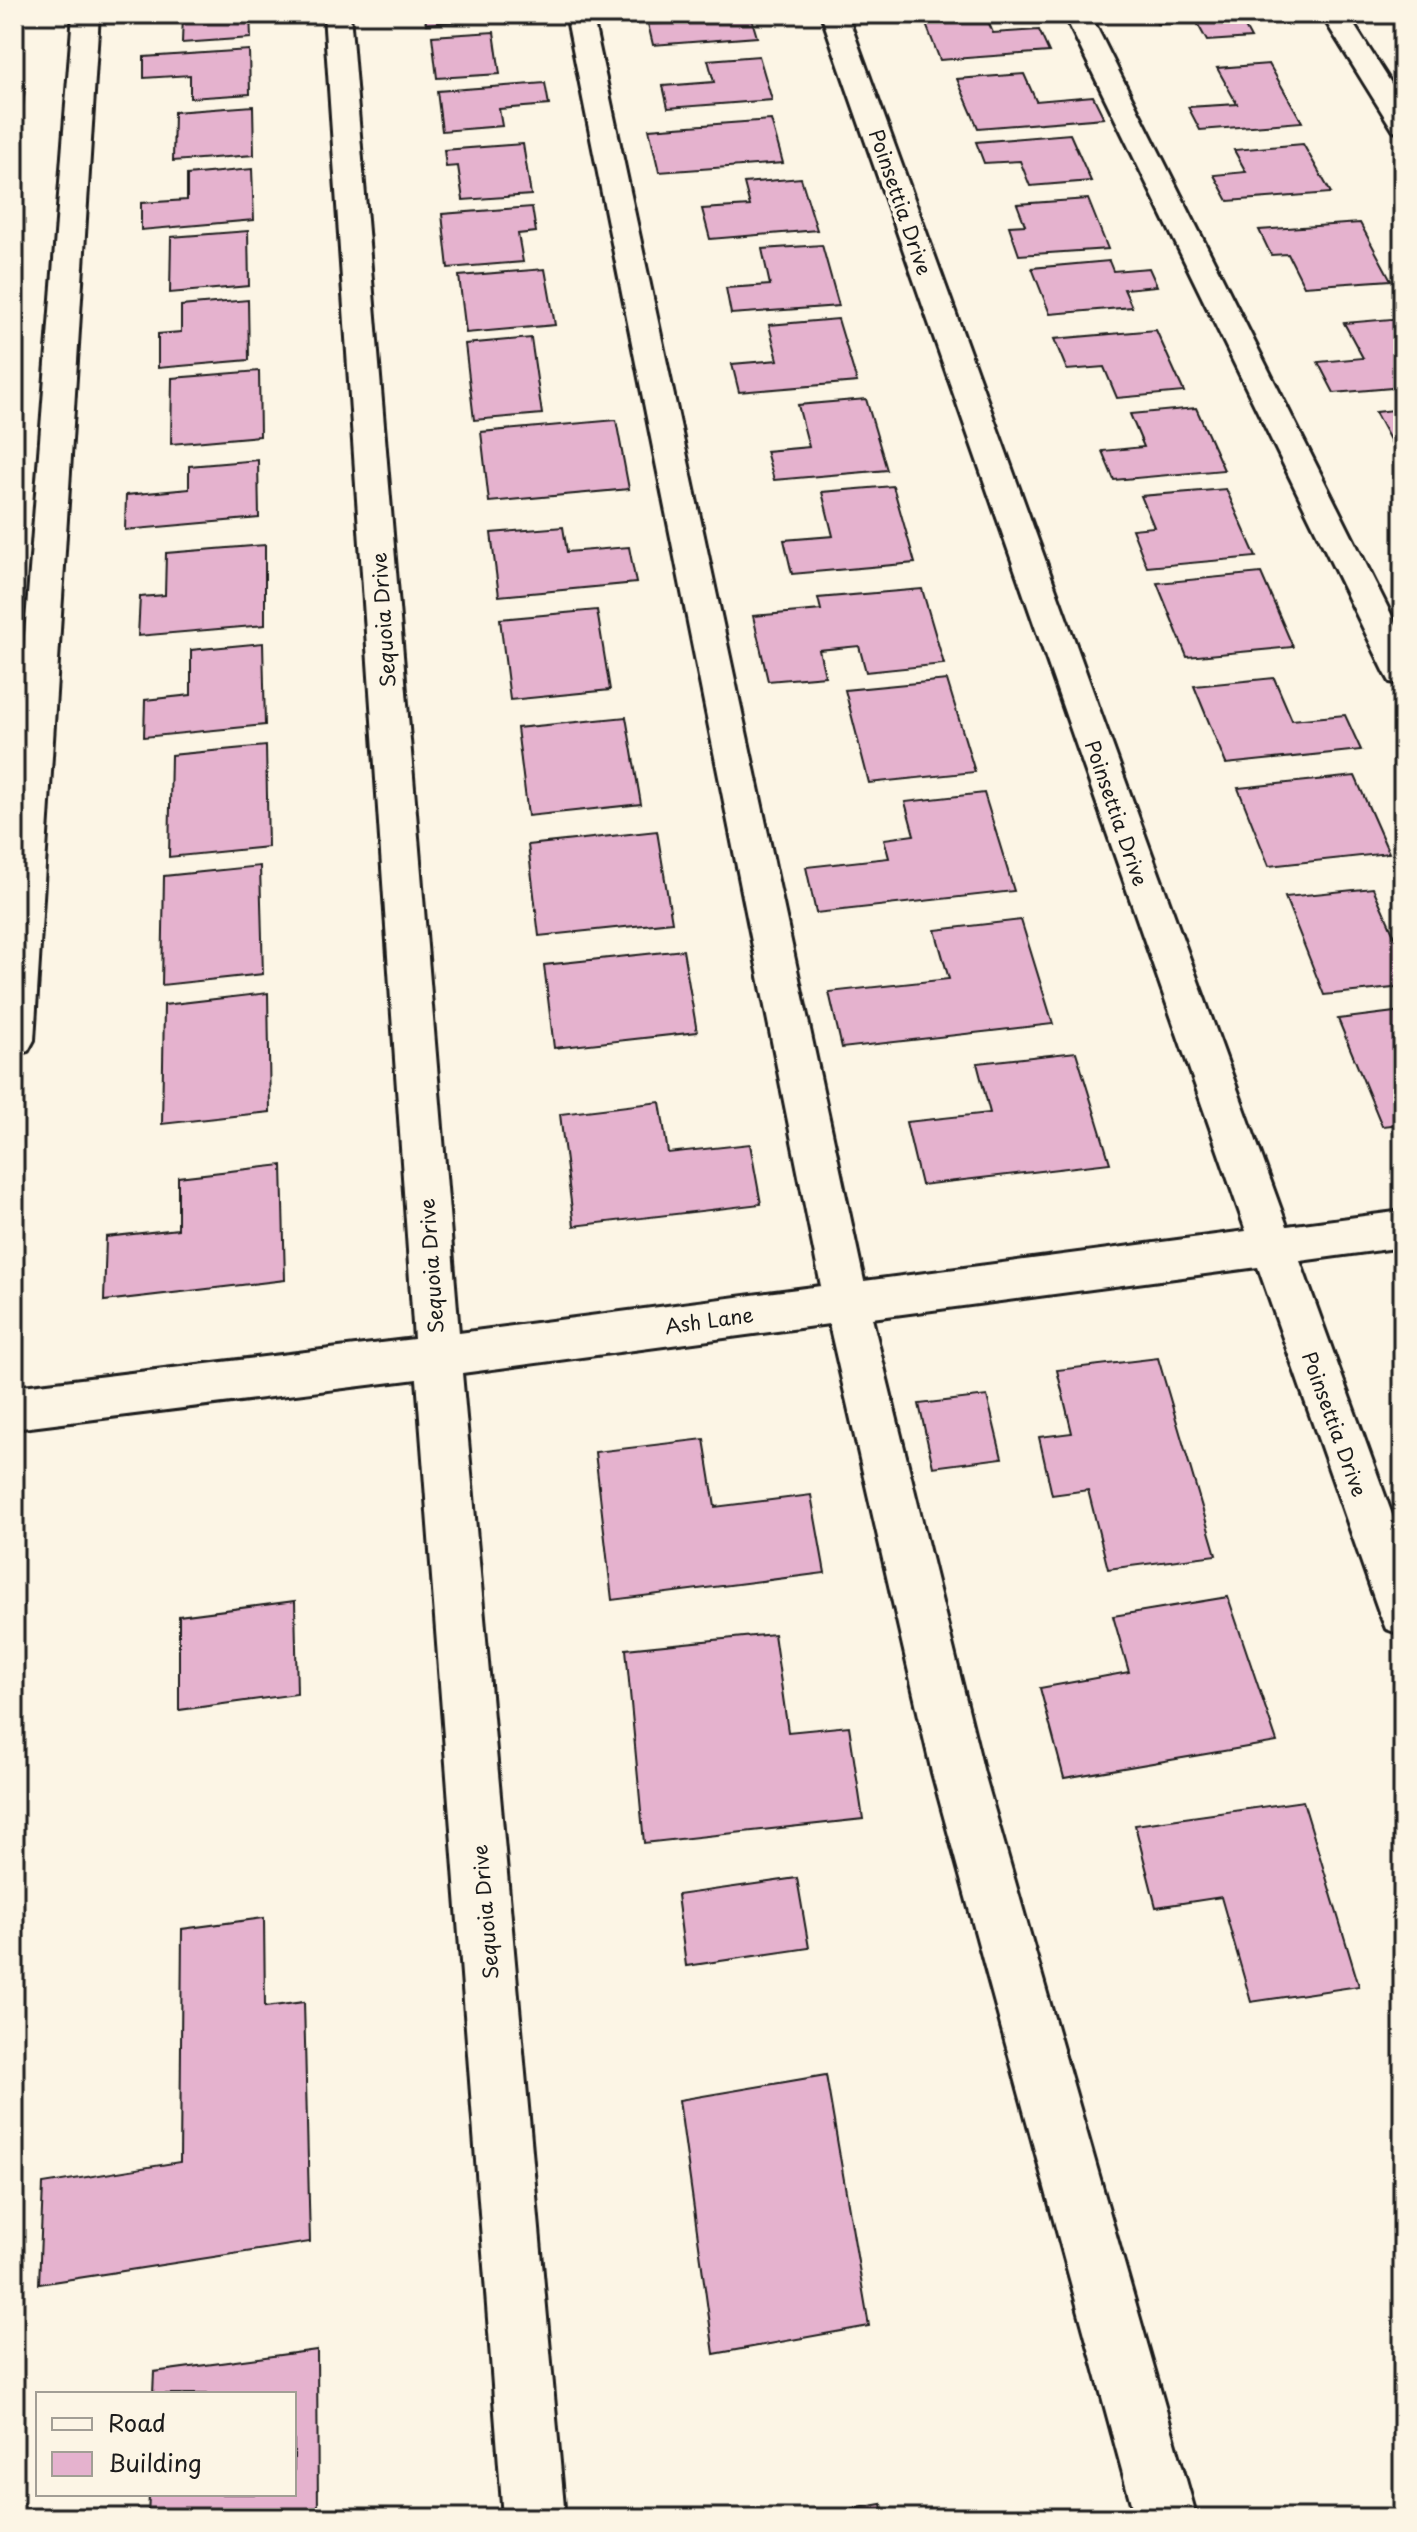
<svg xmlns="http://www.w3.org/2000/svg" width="1417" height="2532" viewBox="0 0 1417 2532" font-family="'Playpen Sans',sans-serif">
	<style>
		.building { fill: #e5b2ce; stroke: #1c1c1c; stroke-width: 2 }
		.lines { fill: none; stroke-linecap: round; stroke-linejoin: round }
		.minor-casing { stroke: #1c1c1c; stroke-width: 6 }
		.minor { fill: #fcf5e5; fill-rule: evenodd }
		.labels { text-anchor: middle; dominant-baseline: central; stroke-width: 8; stroke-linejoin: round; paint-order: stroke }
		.street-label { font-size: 20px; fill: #1c1c1c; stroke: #fcf5e5 }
	</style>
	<rect width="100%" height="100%" fill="#fcf5e5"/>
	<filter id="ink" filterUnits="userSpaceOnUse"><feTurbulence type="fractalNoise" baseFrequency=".0125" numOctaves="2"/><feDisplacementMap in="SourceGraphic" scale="16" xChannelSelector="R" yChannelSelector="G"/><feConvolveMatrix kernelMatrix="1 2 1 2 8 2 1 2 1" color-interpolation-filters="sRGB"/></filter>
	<g filter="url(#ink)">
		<!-- building -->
		<g class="building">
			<polygon points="183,14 250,14 251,38 182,43"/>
			<polygon points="425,14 531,14 532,16 426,24"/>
			<polygon points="698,14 750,14 757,37 653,45 648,24 700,21"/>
			<polygon points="922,14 985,14 993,33 1039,30 1049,52 940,60"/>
			<polygon points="1151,14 1238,14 1251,38 1207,41 1196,21 1157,24"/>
			<polygon points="494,32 500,74 437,78 432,36"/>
			<polygon points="249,50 250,94 190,98 190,75 144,78 144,57"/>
			<polygon points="759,56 772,100 668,108 663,86 714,82 708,60"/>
			<polygon points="1269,64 1302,122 1200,130 1188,107 1237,104 1217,68"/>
			<polygon points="1024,74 1036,101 1093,96 1104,118 978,128 957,79"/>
			<polygon points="545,83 549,105 499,109 502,126 442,131 437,91"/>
			<polygon points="25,87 23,105 14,106 14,88"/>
			<polygon points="253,106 254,155 173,161 174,112"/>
			<polygon points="771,120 783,163 659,172 649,129"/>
			<polygon points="1070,134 1091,181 1030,186 1020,161 984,163 976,142"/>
			<polygon points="523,144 531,195 463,200 458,166 446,167 444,150"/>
			<polygon points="1303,144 1331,193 1228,201 1214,175 1246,172 1234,150"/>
			<polygon points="252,169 254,220 141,230 141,203 187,200 187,175"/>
			<polygon points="801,178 817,230 710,239 702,209 750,206 744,183"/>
			<polygon points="1088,199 1108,249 1019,255 1009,226 1025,225 1017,204"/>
			<polygon points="532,207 536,232 518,234 523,262 448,268 442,214"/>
			<polygon points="1360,223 1391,280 1304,286 1288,254 1271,255 1259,230"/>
			<polygon points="248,231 249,286 170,293 171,237"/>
			<polygon points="822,245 839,306 731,314 726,288 770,285 762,249"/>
			<polygon points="1109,261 1113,271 1149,268 1157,286 1124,289 1132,307 1050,314 1032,268"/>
			<polygon points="545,269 555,325 466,333 459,276"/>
			<polygon points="248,300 249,360 158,368 158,334 181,332 181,306"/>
			<polygon points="1403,318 1403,387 1334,393 1318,362 1363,358 1344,323"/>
			<polygon points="838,319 857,382 739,392 732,364 778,360 769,325"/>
			<polygon points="1156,330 1184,392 1117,398 1104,367 1067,370 1054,339"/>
			<polygon points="531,338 542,414 474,420 465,344"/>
			<polygon points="259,371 260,436 171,444 172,378"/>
			<polygon points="866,399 887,470 774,480 766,451 809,447 798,405"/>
			<polygon points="1196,408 1224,470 1114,480 1102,451 1144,447 1130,414"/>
			<polygon points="1403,409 1403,464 1375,412"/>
			<polygon points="616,420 629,489 489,502 481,432"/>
			<polygon points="258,460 259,518 125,530 126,495 189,489 189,466"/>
			<polygon points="893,486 915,563 792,574 784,540 833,536 822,492"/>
			<polygon points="1226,489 1256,557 1147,567 1132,529 1154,527 1141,496"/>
			<polygon points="563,527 567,552 629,547 636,583 499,596 491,533"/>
			<polygon points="265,545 265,625 138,636 140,597 165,595 166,553"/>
			<polygon points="1261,573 1293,647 1187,657 1157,583"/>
			<polygon points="922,589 944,664 866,672 859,646 819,650 825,676 768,681 753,616 821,610 818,598"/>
			<polygon points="597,610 610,690 510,700 500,619"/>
			<polygon points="263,643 265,725 144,737 145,700 191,695 191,650"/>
			<polygon points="1274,678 1292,720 1345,715 1361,750 1226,764 1194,686"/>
			<polygon points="947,680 975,772 869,783 845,690"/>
			<polygon points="626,717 641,804 528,816 517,728"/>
			<polygon points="266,746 268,847 169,857 171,755"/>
			<polygon points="1355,776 1389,853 1269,866 1238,788"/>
			<polygon points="984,793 1014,891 816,913 806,867 889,858 884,839 914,835 905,802"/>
			<polygon points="657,831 672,922 539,936 528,845"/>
			<polygon points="260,866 263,974 162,985 164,876"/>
			<polygon points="1373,888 1395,937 1403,936 1403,987 1324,995 1285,897"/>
			<polygon points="1021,920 1053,1024 842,1048 829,992 949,979 935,930"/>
			<polygon points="683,950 697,1032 554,1048 544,965"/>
			<polygon points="268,993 270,1112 162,1124 164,1005"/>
			<polygon points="1403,1011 1403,1124 1382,1126 1338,1019"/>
			<polygon points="1076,1052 1110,1163 921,1185 906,1122 990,1113 977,1063"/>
			<polygon points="660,1102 668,1153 750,1144 761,1204 574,1226 560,1114"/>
			<polygon points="282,1165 285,1280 104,1301 106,1237 178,1229 178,1177"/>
			<polygon points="1158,1358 1216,1555 1108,1569 1088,1490 1052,1495 1039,1437 1072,1433 1057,1370"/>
			<polygon points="987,1396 1002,1458 933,1467 919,1404"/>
			<polygon points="704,1439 715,1507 811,1495 825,1573 612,1600 595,1452"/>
			<polygon points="1228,1597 1277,1742 1064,1778 1040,1688 1129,1672 1113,1616"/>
			<polygon points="295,1601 297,1694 179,1710 179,1616"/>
			<polygon points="774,1634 788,1732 849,1726 863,1819 644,1843 626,1649"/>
			<polygon points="1303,1801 1359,1986 1251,2002 1221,1897 1156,1907 1135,1825"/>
			<polygon points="797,1878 809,1948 686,1966 677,1895"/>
			<polygon points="264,1918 265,2007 304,2002 310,2242 39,2284 43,2184 180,2162 182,1929"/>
			<polygon points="826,2075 869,2326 714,2354 679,2100"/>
			<polygon points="317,2350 318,2518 148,2518 149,2494 294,2494 294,2394 153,2394 154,2372"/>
			<polygon points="882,2504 885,2518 799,2518"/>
		</g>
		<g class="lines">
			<defs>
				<g id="minor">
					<polygon points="73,14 99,14 34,1040 28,1051 14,1056 14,777"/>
					<polygon points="324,14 350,14 459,1333 821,1286 566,14 592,14 864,1281 1246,1231 821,14 847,14 1287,1226 1403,1211 1403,1247 1300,1261 1403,1545 1403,1635 1386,1629 1379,1612 1258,1267 872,1318 984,1773 1197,2518 1135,2518 932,1773 829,1324 462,1373 565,2518 503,2518 417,1379 14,1429 14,1387 414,1339"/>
					<polygon points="1064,14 1090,14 1403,638 1403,685 1390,682 1385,673"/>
					<polygon points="1321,14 1347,14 1403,102 1403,132 1393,130"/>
				</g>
			</defs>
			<!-- minor casing -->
			<use href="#minor" class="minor-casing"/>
			<!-- minor -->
			<use href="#minor" class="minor"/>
		</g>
	</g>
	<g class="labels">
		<!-- street labels -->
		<g class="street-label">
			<text transform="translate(901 202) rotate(71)">Poinsettia Drive</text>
			<text transform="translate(383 620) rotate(-94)">Sequoia Drive</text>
			<text transform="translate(1117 813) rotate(71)">Poinsettia Drive</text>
			<text transform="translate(431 1266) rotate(-94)">Sequoia Drive</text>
			<text transform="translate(709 1320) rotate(-8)">Ash Lane</text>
			<text transform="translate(1335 1424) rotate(70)">Poinsettia Drive</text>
			<text transform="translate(485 1912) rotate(-95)">Sequoia Drive</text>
		</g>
	</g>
	<!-- margin -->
	<rect width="1417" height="2532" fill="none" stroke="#fcf5e5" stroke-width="48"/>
	<rect x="24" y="24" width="1369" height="2484" fill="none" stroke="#1c1c1c" stroke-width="3" filter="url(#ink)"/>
	<!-- legend -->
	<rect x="36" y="2392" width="260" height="104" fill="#fcf5e5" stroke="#a29e95" stroke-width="2"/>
	<rect x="52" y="2418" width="40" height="12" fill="#fcf5e5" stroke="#a29e95" stroke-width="2"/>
	<text x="108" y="2432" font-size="24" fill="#1c1c1c">Road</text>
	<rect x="52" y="2452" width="40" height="24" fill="#e5b2ce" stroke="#a29e95" stroke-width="2"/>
	<text x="108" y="2472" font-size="24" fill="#1c1c1c">Building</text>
</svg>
